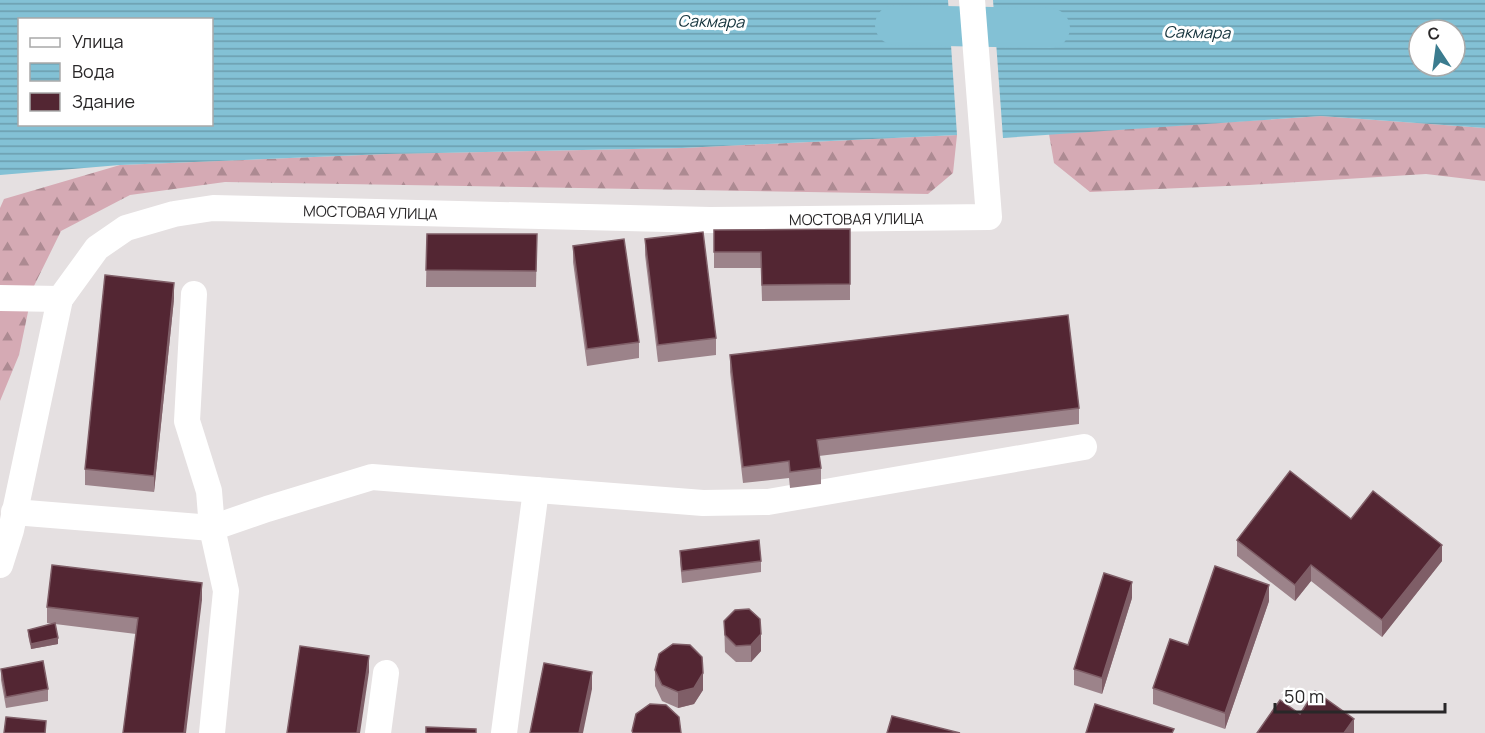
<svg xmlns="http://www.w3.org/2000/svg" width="1485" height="733" viewBox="0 0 1485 733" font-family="Manrope,sans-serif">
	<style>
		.forest { fill: url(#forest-firs) }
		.water { fill: url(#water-rules); fill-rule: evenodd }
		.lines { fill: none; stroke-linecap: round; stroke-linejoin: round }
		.river { stroke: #83c1d5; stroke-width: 40 }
		.minor { stroke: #fff; stroke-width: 26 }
		.wall { fill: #9c838a }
		.shaded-wall { fill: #7f5e67 }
		.building { fill: #532633; stroke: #7f5e67; stroke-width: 1.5 }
		.labels { text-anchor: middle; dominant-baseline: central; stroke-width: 6; stroke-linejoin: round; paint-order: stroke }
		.street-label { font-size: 15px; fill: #292728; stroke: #fff }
		.water-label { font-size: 16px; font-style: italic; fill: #12313a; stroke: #fff }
	</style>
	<defs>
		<pattern id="forest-firs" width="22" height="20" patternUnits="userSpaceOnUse" patternTransform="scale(1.5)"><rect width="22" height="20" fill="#d5aab4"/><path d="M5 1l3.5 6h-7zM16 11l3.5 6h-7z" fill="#ad8a92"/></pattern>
		<pattern id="water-rules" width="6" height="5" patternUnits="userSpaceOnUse" patternTransform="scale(1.5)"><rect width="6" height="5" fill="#83c1d5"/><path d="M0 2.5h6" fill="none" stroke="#6b9dad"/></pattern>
	</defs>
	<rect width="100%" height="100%" fill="#e5e0e1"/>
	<!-- forest -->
	<g class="forest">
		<polygon points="1321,116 1485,128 1485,181 1426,174 1249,185 1090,192 1054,163 1049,134"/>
		<polygon points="957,135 953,173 928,194 225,182 130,195 61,231 33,288 19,355 0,401 0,208 4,199 120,165 386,154 682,148"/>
	</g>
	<!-- water -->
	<g class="water">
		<path d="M0,0h948l9,135 -275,13 -296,6 -266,11 -120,10zM20,20h192v104h-192z"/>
		<path d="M993,0h492v128l-164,-12 -318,22zM1419,30h36v36h-36z"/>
	</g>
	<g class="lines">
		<!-- river -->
		<polyline class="river" points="895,25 1050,28"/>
		<!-- minor -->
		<g class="minor">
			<polyline points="194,294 187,421 209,491 212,528 226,591 212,733"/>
			<polyline points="0,298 60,299"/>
			<polyline points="14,512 212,528 267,509 372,477 703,503 768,502 1084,447"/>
			<path id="s1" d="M0,565l11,-35 49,-231 37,-51 29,-20 48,-14 39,-6 497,12 279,-3 -17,-217"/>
			<polyline points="378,733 386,673"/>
			<polyline points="504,733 536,490"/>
		</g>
	</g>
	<!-- wall -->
	<g class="wall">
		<polygon points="850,229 850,300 762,301 761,268 714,268 714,230"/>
		<polygon points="427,234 537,234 536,287 426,287"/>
		<polygon points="645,239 716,338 716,355 658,362 645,255"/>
		<polygon points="573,246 639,342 639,358 587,366 573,262"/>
		<polygon points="174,299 154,492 85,485 85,469"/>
		<polygon points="730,355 1079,408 1079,424 819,456 821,468 821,484 790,488 789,478 743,483 730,372"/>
		<polygon points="1351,519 1442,561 1382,637 1311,581 1295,601 1237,556 1237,540"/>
		<polygon points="680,551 761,561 761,572 682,583 680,562"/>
		<polygon points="1132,598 1102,694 1074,685 1074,669"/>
		<polygon points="202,600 136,634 55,624 58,644 31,649 28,635 28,630 53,624 47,623 47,607"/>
		<polygon points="1269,601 1225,729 1153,704 1153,688 1188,645"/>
		<polygon points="724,621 761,651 751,662 736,662 725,652"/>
		<polygon points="1,669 48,689 48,701 6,708 1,680"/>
		<polygon points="655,670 703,690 694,704 678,708 662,701 655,686"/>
	</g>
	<!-- shaded-wall -->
	<g class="shaded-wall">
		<polygon points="174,283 174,299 154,492 154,476"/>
		<polygon points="1442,545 1442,561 1382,637 1382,620"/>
		<polygon points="1311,565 1311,581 1295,601 1295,585"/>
		<polygon points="1132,582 1132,598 1102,694 1102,678"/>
		<polygon points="202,583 202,600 186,733 184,733"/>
		<polygon points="1269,585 1269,601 1225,729 1225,713"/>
		<polygon points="761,634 761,651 751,662 751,645"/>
		<polygon points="58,638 58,644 31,649 31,644"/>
		<polygon points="369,656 369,672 360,733 357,733"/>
		<polygon points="592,672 592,689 583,733 579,733"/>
		<polygon points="703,673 703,690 694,704 678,708 678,692"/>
		<polygon points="1354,719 1354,733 1344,733"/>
	</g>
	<!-- building -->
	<g class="building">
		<polygon points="850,229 850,284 762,285 761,252 714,252 714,230"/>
		<polygon points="703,232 716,338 658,345 645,239"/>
		<polygon points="427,234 537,234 536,271 426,270"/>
		<polygon points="624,239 639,342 587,349 573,246"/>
		<polygon points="105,275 174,283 154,476 85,469"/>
		<polygon points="1068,315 1079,408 817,440 821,468 790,472 789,461 743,467 730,355"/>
		<polygon points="1290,471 1351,519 1373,491 1442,545 1382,620 1311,565 1295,585 1237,540"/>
		<polygon points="759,540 761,561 682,571 680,551"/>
		<polygon points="52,565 202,583 184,733 123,733 138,618 47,607"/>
		<polygon points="1215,566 1269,585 1225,713 1153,688 1170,639 1188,645"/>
		<polygon points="1104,573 1132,582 1102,678 1074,669"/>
		<polygon points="749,609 760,619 761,634 751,645 736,646 725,635 724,621 735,610"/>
		<polygon points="55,623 58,638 31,644 28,630"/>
		<polygon points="673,644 690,645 702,657 703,673 694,688 678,692 662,685 655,670 659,654"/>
		<polygon points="300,646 369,656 357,733 287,733"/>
		<polygon points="43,661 48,689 6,697 1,669"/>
		<polygon points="544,663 592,672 579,733 530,733"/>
		<polygon points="1315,691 1354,719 1344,733 1257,733 1280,700 1300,714"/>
		<polygon points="650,704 666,705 679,717 681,733 633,733 632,731 636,714"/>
		<polygon points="1095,704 1174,729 1172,733 1086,733"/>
		<polygon points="892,716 960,733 887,733"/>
		<polygon points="6,717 46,721 45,733 4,733"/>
		<polygon points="426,727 476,729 476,733 426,733"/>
	</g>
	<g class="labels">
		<!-- street labels -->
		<g class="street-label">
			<text stroke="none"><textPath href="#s1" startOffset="618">МОСТОВАЯ УЛИЦА</textPath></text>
			<text stroke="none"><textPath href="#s1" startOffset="1104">МОСТОВАЯ УЛИЦА</textPath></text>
		</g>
		<!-- water labels -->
		<g class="water-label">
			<text transform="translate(711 21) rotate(1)">Сакмара</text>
			<text transform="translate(1197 32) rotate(1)">Сакмара</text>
		</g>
	</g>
	<!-- legend -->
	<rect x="18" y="18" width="195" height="108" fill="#ffffff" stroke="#a9a9a9" stroke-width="1.5"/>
	<rect x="30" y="38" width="30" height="9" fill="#ffffff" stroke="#a9a9a9" stroke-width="1.5"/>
	<text x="72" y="48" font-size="18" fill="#292728">Улица</text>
	<rect x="30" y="63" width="30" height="18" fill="url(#water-rules)" stroke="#a9a9a9" stroke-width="1.5"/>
	<text x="72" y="78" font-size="18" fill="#292728">Вода</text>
	<rect x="30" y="93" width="30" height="18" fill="#532633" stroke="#a9a9a9" stroke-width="1.5"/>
	<text x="72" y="108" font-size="18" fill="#292728">Здание</text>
	<!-- north arrow -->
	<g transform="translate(1437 48) rotate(347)"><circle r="28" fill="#ffffff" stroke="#a9a9a9" stroke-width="1.5"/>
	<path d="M0-4.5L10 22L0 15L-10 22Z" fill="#3b7c8f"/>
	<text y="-9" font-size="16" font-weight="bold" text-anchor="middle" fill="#292728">С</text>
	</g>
	<!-- scale -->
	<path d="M1275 703v9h170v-9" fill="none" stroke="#292728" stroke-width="3"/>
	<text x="1284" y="703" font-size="18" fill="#292728" stroke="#ffffff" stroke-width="4.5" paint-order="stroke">50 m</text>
</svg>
